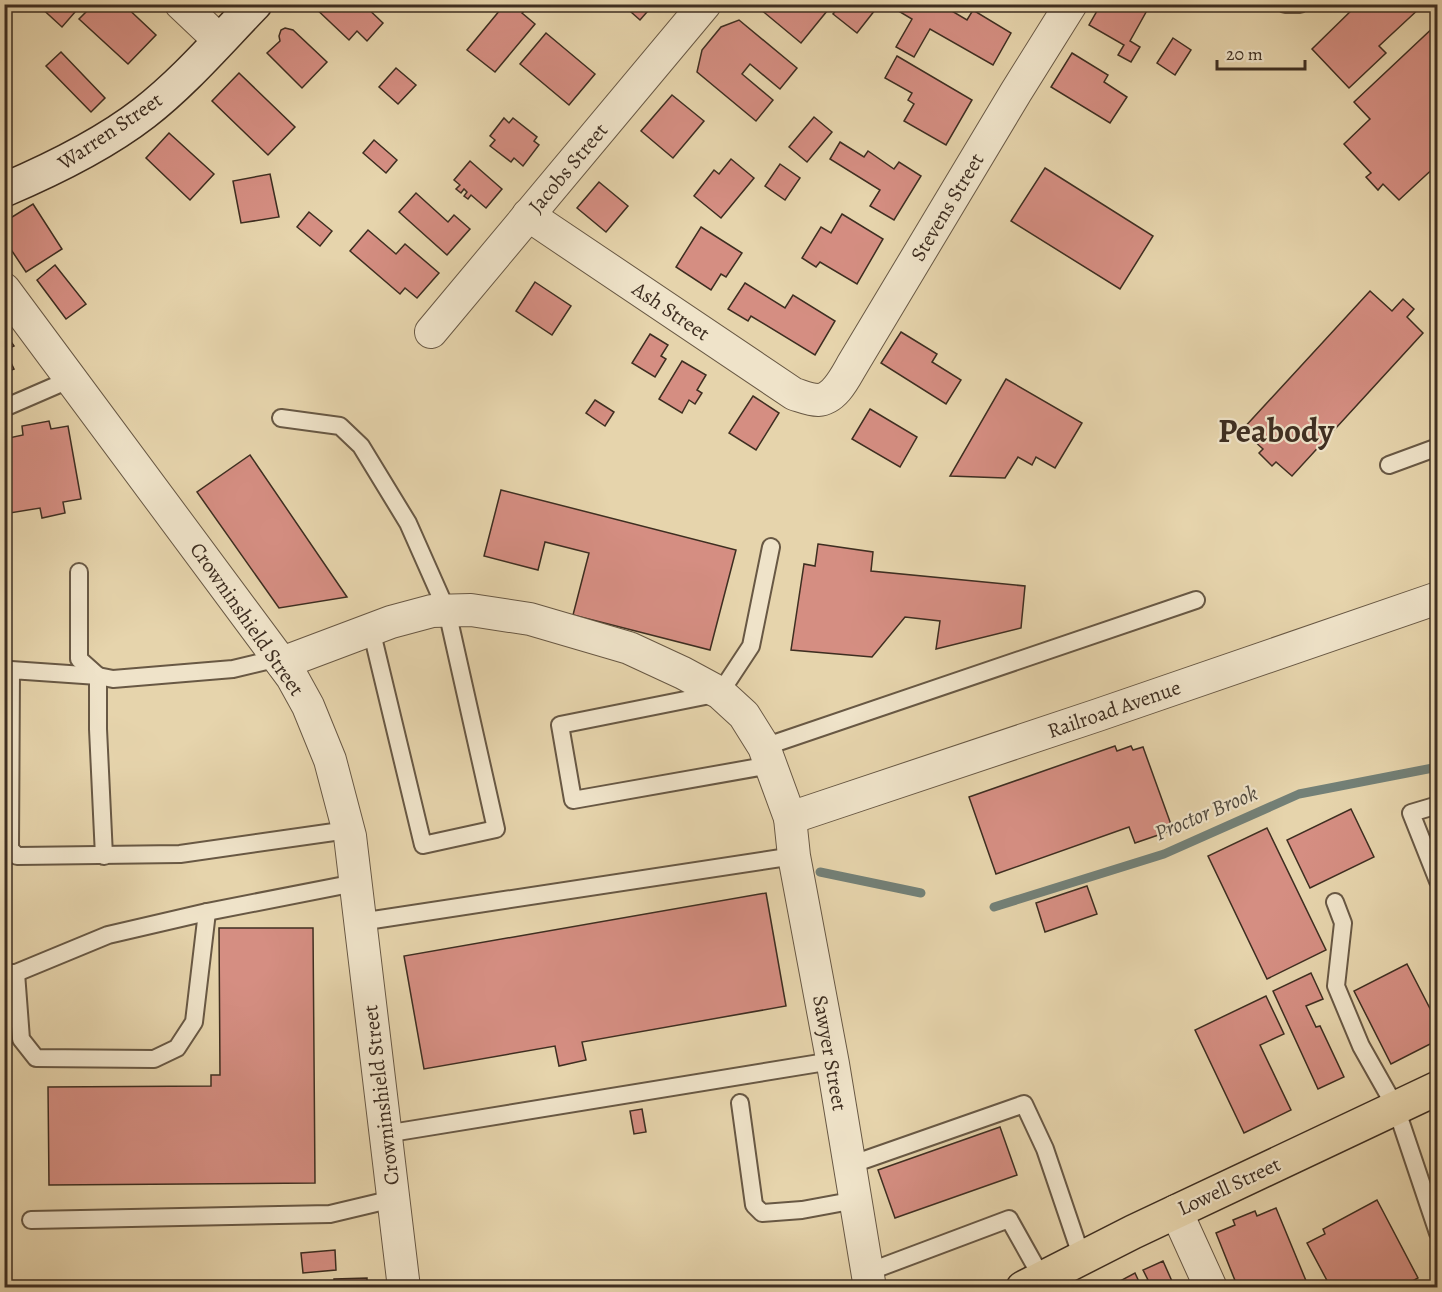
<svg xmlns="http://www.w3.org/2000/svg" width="1442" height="1292" viewBox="0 0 1442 1292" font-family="Alegreya,serif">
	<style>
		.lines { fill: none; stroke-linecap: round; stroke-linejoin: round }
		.stream { stroke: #738077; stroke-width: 9 }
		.building { fill: #d58e82; stroke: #3e2e21; stroke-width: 1.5 }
		.lane-casing { stroke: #685844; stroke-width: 20 }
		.street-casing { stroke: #685844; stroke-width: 34 }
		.secondary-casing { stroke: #3e2e21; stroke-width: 36 }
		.primary-casing { stroke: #3e2e21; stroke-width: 36 }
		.lane { stroke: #efe3c9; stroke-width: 16 }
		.street { stroke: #efe3c9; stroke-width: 32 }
		.secondary { stroke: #efe3c9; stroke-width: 33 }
		.primary { stroke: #e6d4ac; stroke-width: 33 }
		.labels { text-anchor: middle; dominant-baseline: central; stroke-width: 4.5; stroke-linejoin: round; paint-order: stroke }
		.street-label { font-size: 21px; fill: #3e2e21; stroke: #efe3c9 }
		.water-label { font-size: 22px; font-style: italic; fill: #50493e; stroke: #efe3c9 }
		.town-label { font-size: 33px; font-weight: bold; fill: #3e2e21; stroke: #efe3c9 }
	</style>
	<rect width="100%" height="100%" fill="#e6d4ac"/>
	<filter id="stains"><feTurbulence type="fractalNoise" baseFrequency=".00333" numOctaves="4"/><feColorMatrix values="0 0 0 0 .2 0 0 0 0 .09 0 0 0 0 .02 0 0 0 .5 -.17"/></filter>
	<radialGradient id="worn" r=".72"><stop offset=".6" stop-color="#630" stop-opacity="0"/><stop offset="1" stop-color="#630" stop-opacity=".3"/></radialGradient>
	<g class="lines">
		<!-- stream -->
		<g class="stream">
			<polyline points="820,872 921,893"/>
			<polyline points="994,907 1164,854 1299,794 1438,767"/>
		</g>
	</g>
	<!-- building -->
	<g class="building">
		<polygon points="37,4 82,4 62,27"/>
		<polygon points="102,4 123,4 156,35 128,64 79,19 92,6 97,10"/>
		<polygon points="311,4 363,4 383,23 367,41 357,31 349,40"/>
		<polygon points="505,4 522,4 527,9 522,13 535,24 495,72 467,50"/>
		<polygon points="622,4 654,4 640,20"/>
		<polygon points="754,4 818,4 827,11 801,43"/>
		<polygon points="841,4 868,4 875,10 857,33 833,14"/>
		<polygon points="891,4 940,4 967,20 973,10 1011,33 993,65 930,29 914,57 896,47 912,19 890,6"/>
		<polygon points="1101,4 1150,5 1130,41 1140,47 1131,62 1118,55 1124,45 1089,25"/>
		<polygon points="1358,4 1422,6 1379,46 1386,53 1349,88 1312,49"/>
		<polygon points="739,20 797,68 780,89 750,64 742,74 773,100 756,121 697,72 702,50 721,27"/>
		<polygon points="1438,23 1438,164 1399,200 1383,184 1378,190 1366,177 1371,173 1344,144 1370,119 1354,102"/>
		<polygon points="285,28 293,30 327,62 302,88 267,53 280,41 279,36 281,30"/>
		<polygon points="546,33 595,74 569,105 520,64"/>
		<polygon points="1173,38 1191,50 1175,75 1157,63"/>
		<polygon points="61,52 105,98 91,112 46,66"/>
		<polygon points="1072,53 1108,75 1104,82 1127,97 1110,123 1051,87"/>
		<polygon points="897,56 972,100 946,145 904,121 914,104 908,100 912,93 885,78"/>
		<polygon points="396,68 416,85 398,104 379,87"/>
		<polygon points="239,73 295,127 268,155 212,101"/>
		<polygon points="672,95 704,121 673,158 641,131"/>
		<polygon points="814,117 832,132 807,162 789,147"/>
		<polygon points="504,118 509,123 513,118 537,137 534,141 539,145 523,166 514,158 511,162 490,146 495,140 490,136"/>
		<polygon points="169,133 214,174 190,200 146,158"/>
		<polygon points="374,140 397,160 386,173 363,153"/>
		<polygon points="840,142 864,157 868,151 894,169 899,162 921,176 894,220 870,206 880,190 830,159"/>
		<polygon points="731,159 754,178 721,218 694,196 714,170 719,174"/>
		<polygon points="470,161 502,189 486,208 471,195 468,199 464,196 467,192 464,189 461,193 456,189 460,185 454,180"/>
		<polygon points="780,164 800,178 785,200 765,186"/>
		<polygon points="1045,168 1153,236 1120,289 1011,221"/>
		<polygon points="270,174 279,217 241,223 233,181"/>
		<polygon points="599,182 628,206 606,232 577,208"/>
		<polygon points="416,193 448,222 454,215 470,229 447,255 399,212"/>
		<polygon points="33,204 62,249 26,272 4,239 4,222"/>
		<polygon points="309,212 332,231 320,246 297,227"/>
		<polygon points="842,214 883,239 857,284 820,262 816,267 802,258 821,227 831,233"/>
		<polygon points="701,227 742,253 726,277 721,274 711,290 676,267"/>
		<polygon points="368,230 396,254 405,244 439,273 417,298 405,288 400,294 350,251"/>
		<polygon points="55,265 86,304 66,319 37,280"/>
		<polygon points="535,282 571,306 552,335 516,311"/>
		<polygon points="745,283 785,308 793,295 835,321 815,355 751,316 748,321 728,309"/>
		<polygon points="1370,291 1392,311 1403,299 1414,309 1407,317 1423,333 1292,476 1276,462 1272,466 1259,453 1263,449 1242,430"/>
		<polygon points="4,332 14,346 5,350 14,369 4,373"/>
		<polygon points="901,332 937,354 932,362 961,380 946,404 881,363"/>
		<polygon points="650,334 668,345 661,356 666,359 655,377 632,363"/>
		<polygon points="682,361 706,375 697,390 702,393 695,404 689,400 682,413 659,399"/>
		<polygon points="1006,379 1082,423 1055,468 1036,457 1032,465 1018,457 1005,478 950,476"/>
		<polygon points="753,396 779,413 756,450 729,433"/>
		<polygon points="595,400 614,412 605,426 586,413"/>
		<polygon points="870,409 917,437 900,467 852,439"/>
		<polygon points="49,421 51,429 68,426 81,499 63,502 65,513 42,518 40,508 10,513 8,501 4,502 4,439 23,435 22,426"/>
		<polygon points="250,455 347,597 279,608 197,492"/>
		<polygon points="501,490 736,550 710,650 573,615 589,553 545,542 538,570 484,556"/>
		<polygon points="818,544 873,552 871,571 1025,586 1021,628 936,649 940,621 905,617 872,657 791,650 804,564 815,566"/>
		<polygon points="1115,746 1117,751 1131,746 1133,750 1143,747 1173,830 1135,843 1129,827 996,874 969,797"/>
		<polygon points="1351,809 1374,857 1310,888 1287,840"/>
		<polygon points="1267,828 1326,950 1267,979 1208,856"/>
		<polygon points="1087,886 1097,914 1045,932 1036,903"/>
		<polygon points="766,893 786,1006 582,1042 586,1060 559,1066 555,1046 424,1069 404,956"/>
		<polygon points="219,928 313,928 315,1183 49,1185 48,1087 211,1086 211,1075 220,1075"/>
		<polygon points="1407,964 1438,1024 1438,1040 1391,1064 1354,991"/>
		<polygon points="1311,973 1323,999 1306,1006 1316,1027 1320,1026 1344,1077 1318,1089 1273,991"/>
		<polygon points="1266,996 1284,1034 1260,1045 1291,1110 1244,1133 1195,1030"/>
		<polygon points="642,1109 646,1132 634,1134 630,1111"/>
		<polygon points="1000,1127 1017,1175 895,1218 878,1170"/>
		<polygon points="1377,1200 1418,1278 1400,1288 1331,1288 1307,1243 1325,1234 1323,1229"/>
		<polygon points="1276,1208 1309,1288 1238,1288 1216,1233 1235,1225 1233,1220 1255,1211 1257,1216"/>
		<polygon points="335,1250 336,1270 303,1273 301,1253"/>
		<polygon points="1163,1261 1175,1288 1120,1288 1118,1282 1135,1273 1140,1284 1148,1280 1143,1270"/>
		<polygon points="367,1278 367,1288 334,1288 334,1279"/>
	</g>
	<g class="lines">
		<defs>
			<g id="lane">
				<polyline points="1285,4 1300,4"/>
				<polyline points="4,408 71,379"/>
				<polyline points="281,418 340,426 361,446 408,523 447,611 496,829 423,845 371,629"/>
				<polyline points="1389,465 1438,447"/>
				<polyline points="79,572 79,659 98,676 98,729 104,856"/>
				<polyline points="279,658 233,669 113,679 98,676 11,670 10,849 17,856 180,854 348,830"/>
				<polyline points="764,747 1196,600"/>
				<polyline points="771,765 573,800 560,725 720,693 751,646 771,547"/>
				<polyline points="1438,805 1411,813 1438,881"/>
				<polyline points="1335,902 1343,923 1336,986 1361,1046 1396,1108 1438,1233"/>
				<polyline points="360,922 794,856"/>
				<polyline points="6,973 16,973 108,935 207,912 355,883"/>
				<polyline points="16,973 21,1039 36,1058 154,1059 177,1048 194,1022 207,912"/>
				<polyline points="740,1103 754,1205 762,1213 802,1210 856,1200"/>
				<polyline points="385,1134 832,1061"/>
				<polyline points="850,1165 1024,1104 1045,1149 1082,1258"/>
				<polyline points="31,1220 330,1214 393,1199"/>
				<polyline points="868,1272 1009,1219 1042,1278"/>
			</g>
			<g id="street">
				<polyline points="181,4 219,40"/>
				<path d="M528,215l266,179c7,2 16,6 24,6 18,-1 28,-25 36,-38l162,-270 55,-88"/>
				<polyline points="4,289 292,677 308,706 330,760 350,836 404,1288"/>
				<polyline points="431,332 705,4"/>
				<polyline points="282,663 391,622 432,611 471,610 530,619 629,648 683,673 720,693 744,715 764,747 790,818 794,856 833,1064 870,1288"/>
				<polyline points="790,818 1098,715 1438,598"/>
				<polyline points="1176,1211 1211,1288"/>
			</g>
			<path id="secondary" d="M4,190c47,-20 100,-46 140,-77 40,-31 75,-72 111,-109"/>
			<polyline id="primary" points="1023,1288 1133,1232 1438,1088"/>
		</defs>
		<!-- lane casing -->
		<use href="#lane" class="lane-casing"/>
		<!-- street casing -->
		<use href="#street" class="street-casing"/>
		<!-- secondary casing -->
		<use href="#secondary" class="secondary-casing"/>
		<!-- primary casing -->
		<use href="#primary" class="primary-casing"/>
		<!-- lane -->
		<use href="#lane" class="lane"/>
		<!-- street -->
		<use href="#street" class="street"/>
		<!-- secondary -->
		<use href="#secondary" class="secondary"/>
		<!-- primary -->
		<use href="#primary" class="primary"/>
	</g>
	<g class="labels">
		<!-- street labels -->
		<g class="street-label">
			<text transform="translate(110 131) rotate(-34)">Warren Street</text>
			<text transform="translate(568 168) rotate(-50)">Jacobs Street</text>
			<text transform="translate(947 207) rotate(-59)">Stevens Street</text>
			<text transform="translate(671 311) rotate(34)">Ash Street</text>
			<text transform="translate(247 619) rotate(55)">Crowninshield Street</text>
			<text transform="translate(1114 709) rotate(-19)">Railroad Avenue</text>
			<text transform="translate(830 1053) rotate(80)">Sawyer Street</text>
			<text transform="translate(381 1095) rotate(-97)">Crowninshield Street</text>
			<text transform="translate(1229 1186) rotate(-25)">Lowell Street</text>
		</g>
		<!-- water labels -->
		<g class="water-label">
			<text transform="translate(1206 813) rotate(-23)">Proctor Brook</text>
		</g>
		<!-- town labels -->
		<g class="town-label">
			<text x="1276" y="430">Peabody</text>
		</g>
	</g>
	<!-- margin -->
	<rect width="1442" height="1292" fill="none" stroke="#e6d4ac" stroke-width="24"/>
	<rect x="6" y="6" width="1430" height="1280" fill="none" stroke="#3e2e21" stroke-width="3"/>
	<rect x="12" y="12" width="1418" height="1268" fill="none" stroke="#3e2e21" stroke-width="1.5"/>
	<!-- scale -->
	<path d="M1217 60v9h88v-9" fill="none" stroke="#3e2e21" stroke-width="3"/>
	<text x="1226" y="60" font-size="18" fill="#3e2e21" stroke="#efe3c9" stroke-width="4.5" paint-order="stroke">20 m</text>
	<rect width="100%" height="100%" filter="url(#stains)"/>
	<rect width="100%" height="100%" fill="url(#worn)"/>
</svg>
